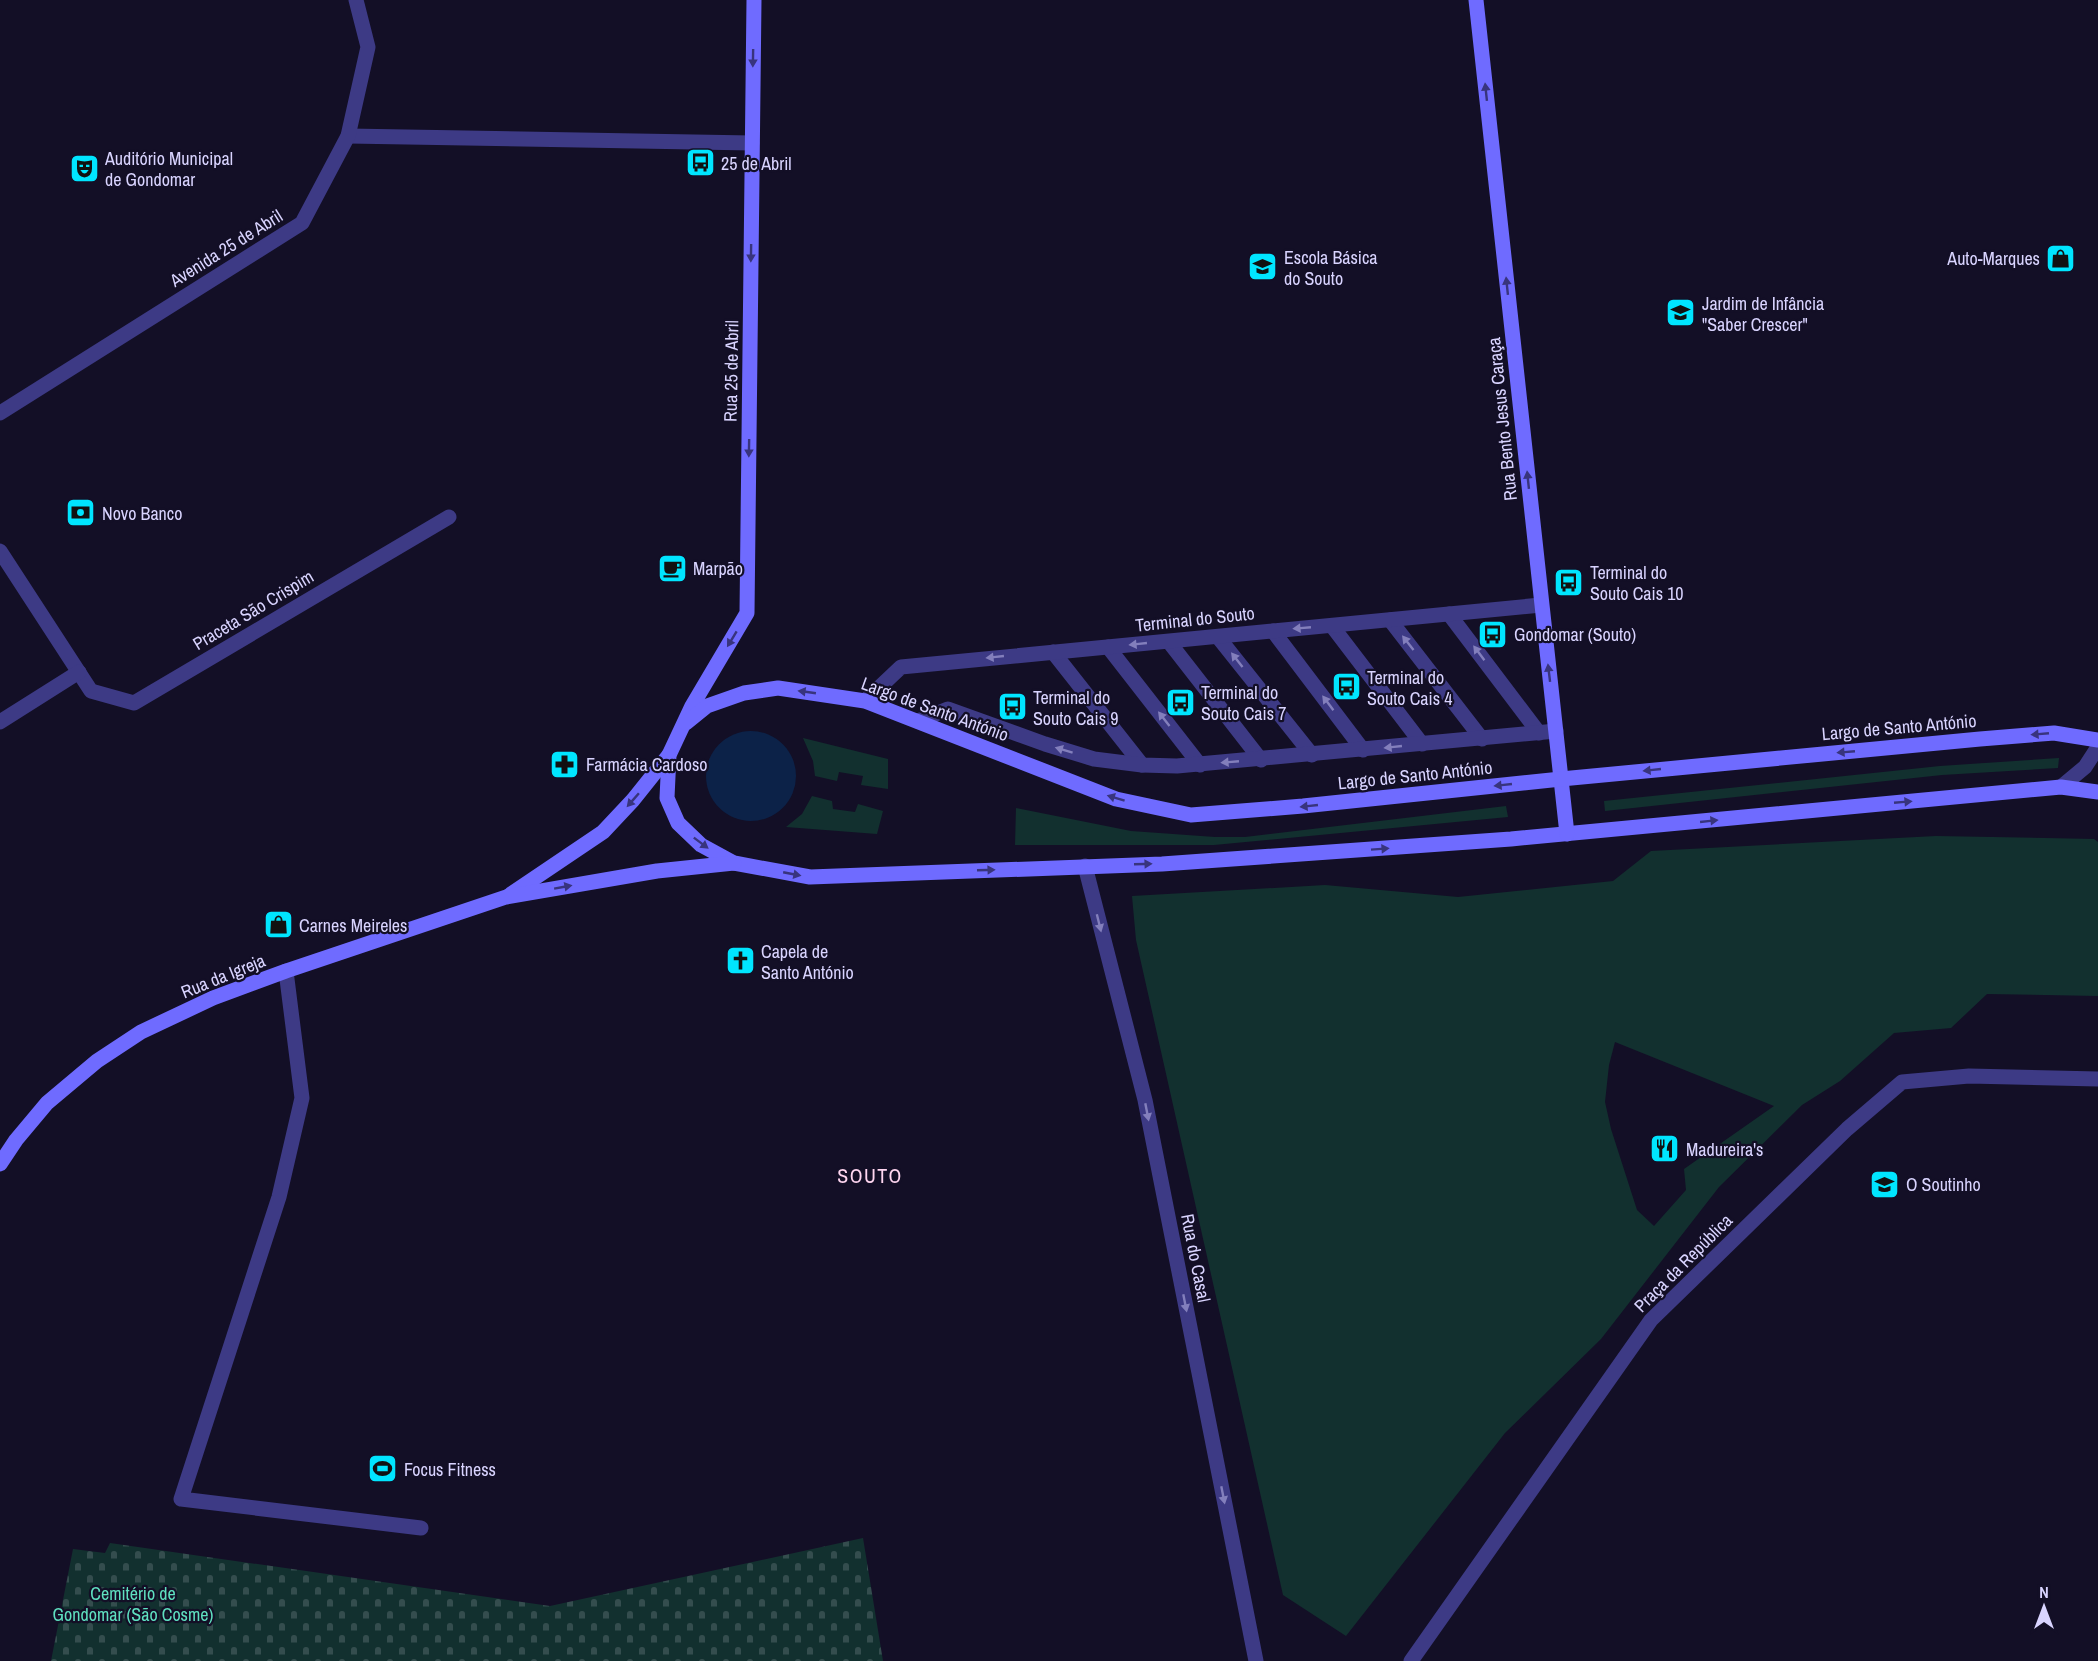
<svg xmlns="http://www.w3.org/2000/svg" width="2098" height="1661" viewBox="0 0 2098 1661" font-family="'Archivo Narrow',sans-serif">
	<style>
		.cemetery { fill: url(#cemetery-stones) }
		.garden { fill: #12302f; fill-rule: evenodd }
		.water { fill: #0c2248 }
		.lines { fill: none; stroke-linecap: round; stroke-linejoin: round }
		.service { stroke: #3d3a85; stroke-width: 15 }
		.pedestrian { stroke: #3d3a85; stroke-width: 15 }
		.minor { stroke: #3d3a85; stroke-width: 15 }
		.secondary { stroke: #6f6bff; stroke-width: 15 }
		.oneway { fill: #38347d }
		.oneway2 { fill: #837fbc }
		.labels { text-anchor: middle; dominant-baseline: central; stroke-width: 4.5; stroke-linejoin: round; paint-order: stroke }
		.poi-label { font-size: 18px; fill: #d9d4ff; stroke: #130f26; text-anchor: start }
		.street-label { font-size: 18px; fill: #d9d4ff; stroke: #130f26 }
		.park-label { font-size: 18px; fill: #5fe0c0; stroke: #130f26 }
		.neighbourhood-label { font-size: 20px; letter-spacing: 1.5px; fill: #ffd6f0; stroke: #130f26 }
	</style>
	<defs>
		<pattern id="cemetery-stones" width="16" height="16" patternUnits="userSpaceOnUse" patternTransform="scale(1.5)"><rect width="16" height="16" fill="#12302f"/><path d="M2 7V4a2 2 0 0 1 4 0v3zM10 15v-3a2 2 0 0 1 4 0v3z" fill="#344d4e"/></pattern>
	</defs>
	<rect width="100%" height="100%" fill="#130f26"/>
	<!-- cemetery -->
	<polygon class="cemetery" points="863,1538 883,1661 51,1661 73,1549 105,1553 110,1543 550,1606"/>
	<!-- garden -->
	<g class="garden">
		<polygon points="803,738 888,759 888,789 861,785 863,776 839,772 837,781 815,776 813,761"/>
		<polygon points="2059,758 2058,768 1942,775 1605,811 1604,801 1940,766"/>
		<polygon points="812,796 832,801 833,809 855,812 858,804 883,811 877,834 786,827 802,814"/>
		<polygon points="1506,806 1508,817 1214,845 1015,845 1016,808 1131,831 1215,837 1245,837"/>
		<path d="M1936,836l158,3 4,3v154l-111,-2 -36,34 -57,5 -54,48 -38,24 -83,82 -118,152 -96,94 -159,203 -63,-41 -147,-655 -4,-44 193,-11 133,12 155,-16 38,-30zM1615,1042l159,64 -90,63 2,21 -32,36 -17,-16 -26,-81 -6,-27 4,-37z"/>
	</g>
	<!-- water -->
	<circle class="water" cx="751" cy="776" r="45"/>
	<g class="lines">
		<!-- service -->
		<g class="service">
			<polyline points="1449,614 1539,733"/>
			<polyline points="1390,620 1482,739"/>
			<polyline points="1332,626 1422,744"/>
			<polyline points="1273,631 1363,750"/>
			<polyline points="1218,637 1312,755"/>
			<polyline points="1169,642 1261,760"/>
			<polyline points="1108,647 1200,765"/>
			<polyline points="1053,652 1142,765"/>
			<polyline points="865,701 901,667 1541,605"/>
			<polyline points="918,721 948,709 1045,744 1094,759 1142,765 1177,766 1556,731"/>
			<polyline points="286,971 302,1098 279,1197 181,1499 421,1528"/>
		</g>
		<!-- pedestrian -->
		<polyline class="pedestrian" points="348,136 752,143"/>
		<!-- minor -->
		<g class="minor">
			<polyline points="0,413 302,223 348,136 368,47 356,0"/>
			<polyline points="0,551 91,691 134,703 449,517"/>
			<polyline points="0,722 79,672"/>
			<polyline points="2061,787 2085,767 2098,747"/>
			<polyline points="1085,866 1145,1100 1256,1661"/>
			<polyline points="1411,1661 1651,1320 1847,1129 1902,1082 1969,1076 2098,1079"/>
		</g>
		<!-- secondary -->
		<g class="secondary">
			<polyline points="754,0 747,613 692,706 669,755 667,798 678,823 701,845 734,863 810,877 1162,864 1511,839 2061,787 2098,792"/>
			<polyline points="1476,0 1567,834"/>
			<polyline points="686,723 707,706 744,693 778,688 865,701 1116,799 1191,815 1303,806 1561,779 1980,739 2054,733 2098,740"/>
			<polyline points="511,894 603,832 633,800 669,755"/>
			<polyline points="0,1164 16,1140 47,1103 97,1061 141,1032 213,998 286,971 506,897 657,871 734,863"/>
		</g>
	</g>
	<!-- one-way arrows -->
	<defs><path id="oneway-solid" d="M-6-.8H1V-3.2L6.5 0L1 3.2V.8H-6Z" transform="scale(1.5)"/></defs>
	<g class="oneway">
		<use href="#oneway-solid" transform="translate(753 58) rotate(91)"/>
		<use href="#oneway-solid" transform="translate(1486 92) rotate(-96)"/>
		<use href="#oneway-solid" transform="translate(751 253) rotate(91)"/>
		<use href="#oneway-solid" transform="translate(1507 286) rotate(-96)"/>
		<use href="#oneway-solid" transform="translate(749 448) rotate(91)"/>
		<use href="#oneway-solid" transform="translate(1528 480) rotate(-96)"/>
		<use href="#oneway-solid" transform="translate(732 639) rotate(121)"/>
		<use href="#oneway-solid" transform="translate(1549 673) rotate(-97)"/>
		<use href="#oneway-solid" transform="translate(807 692) rotate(-172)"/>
		<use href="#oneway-solid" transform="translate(2040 734) rotate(175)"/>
		<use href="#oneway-solid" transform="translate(1846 752) rotate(175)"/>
		<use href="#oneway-solid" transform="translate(1652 770) rotate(174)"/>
		<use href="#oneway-solid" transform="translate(1503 785) rotate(174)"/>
		<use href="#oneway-solid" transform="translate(1116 798) rotate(-163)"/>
		<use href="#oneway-solid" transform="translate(633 800) rotate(131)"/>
		<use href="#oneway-solid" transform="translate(1903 802) rotate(-5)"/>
		<use href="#oneway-solid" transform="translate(1309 806) rotate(174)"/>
		<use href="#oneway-solid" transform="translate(1709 821) rotate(-6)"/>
		<use href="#oneway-solid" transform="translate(701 843) rotate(37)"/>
		<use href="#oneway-solid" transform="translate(1380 849) rotate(-4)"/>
		<use href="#oneway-solid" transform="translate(1143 864) rotate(-2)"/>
		<use href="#oneway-solid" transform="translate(986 870) rotate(-2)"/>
		<use href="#oneway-solid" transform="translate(792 874) rotate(11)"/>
		<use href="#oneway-solid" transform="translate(563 887) rotate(-10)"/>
	</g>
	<g class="oneway2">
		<use href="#oneway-solid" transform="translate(1302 628) rotate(175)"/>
		<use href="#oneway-solid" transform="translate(1408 643) rotate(-128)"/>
		<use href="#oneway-solid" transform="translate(1138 644) rotate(174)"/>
		<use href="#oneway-solid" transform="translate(1479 653) rotate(-127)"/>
		<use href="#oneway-solid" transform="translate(995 657) rotate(174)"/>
		<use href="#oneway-solid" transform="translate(1237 660) rotate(-128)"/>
		<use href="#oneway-solid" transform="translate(1328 703) rotate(-127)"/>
		<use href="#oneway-solid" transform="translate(1164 719) rotate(-128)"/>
		<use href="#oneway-solid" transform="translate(1393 747) rotate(174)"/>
		<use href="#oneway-solid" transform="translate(1064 750) rotate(-163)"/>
		<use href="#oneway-solid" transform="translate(1230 762) rotate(175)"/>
		<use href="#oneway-solid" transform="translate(1099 923) rotate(76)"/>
		<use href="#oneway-solid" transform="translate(1147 1112) rotate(79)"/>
		<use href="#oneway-solid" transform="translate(1185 1303) rotate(79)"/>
		<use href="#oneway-solid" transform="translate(1223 1495) rotate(79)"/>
	</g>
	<!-- icons -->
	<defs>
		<symbol id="bus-square" viewBox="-11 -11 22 22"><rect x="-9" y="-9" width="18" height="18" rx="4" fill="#00e5ff" stroke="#130f26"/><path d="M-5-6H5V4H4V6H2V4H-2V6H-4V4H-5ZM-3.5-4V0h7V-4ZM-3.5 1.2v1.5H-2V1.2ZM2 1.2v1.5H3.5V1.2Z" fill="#111"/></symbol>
		<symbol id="theatre-square" viewBox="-11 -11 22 22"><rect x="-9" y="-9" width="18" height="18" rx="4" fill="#00e5ff" stroke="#130f26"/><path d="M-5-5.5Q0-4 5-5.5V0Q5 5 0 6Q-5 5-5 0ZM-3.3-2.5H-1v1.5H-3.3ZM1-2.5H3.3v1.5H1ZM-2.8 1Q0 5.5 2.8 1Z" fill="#111"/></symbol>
		<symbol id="shop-square" viewBox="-11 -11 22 22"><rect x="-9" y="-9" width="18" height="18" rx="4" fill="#00e5ff" stroke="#130f26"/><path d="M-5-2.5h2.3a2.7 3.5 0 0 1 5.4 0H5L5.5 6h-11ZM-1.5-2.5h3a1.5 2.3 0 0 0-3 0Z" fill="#111"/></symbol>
		<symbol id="school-square" viewBox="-11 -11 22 22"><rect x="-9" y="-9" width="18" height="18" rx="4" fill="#00e5ff" stroke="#130f26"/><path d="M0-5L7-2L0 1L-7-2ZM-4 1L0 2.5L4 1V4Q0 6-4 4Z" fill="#111"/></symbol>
		<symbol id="bank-square" viewBox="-11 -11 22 22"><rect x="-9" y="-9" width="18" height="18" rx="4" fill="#00e5ff" stroke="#130f26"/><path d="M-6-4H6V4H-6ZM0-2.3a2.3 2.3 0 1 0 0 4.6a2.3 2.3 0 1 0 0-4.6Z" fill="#111"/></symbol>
		<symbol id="cafe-square" viewBox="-11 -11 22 22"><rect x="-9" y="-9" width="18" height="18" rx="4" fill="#00e5ff" stroke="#130f26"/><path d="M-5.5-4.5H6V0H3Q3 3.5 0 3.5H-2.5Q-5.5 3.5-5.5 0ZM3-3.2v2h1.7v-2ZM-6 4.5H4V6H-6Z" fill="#111"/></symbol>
		<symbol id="pharmacy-square" viewBox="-11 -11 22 22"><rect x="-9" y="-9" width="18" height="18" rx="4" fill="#00e5ff" stroke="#130f26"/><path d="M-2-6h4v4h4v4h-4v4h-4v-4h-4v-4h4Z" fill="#111"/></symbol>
		<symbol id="church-square" viewBox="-11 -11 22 22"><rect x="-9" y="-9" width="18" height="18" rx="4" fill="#00e5ff" stroke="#130f26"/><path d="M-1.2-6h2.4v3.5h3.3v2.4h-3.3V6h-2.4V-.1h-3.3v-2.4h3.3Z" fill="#111"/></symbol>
		<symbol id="restaurant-square" viewBox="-11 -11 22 22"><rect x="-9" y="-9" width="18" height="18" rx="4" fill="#00e5ff" stroke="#130f26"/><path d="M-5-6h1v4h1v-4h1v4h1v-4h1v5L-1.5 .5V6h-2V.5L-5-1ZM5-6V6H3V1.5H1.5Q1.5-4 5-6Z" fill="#111"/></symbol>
		<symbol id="stadium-square" viewBox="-11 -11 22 22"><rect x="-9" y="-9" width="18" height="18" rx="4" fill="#00e5ff" stroke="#130f26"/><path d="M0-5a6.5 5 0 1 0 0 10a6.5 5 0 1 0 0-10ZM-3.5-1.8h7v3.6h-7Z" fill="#111"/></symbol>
	</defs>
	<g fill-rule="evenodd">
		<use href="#bus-square" x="684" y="146" width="33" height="33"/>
		<use href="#theatre-square" x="68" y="152" width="33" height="33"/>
		<use href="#shop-square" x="2044" y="242" width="33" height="33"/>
		<use href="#school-square" x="1246" y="250" width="33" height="33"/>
		<use href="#school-square" x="1664" y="296" width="33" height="33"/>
		<use href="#bank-square" x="64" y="496" width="33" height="33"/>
		<use href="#cafe-square" x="656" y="552" width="33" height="33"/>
		<use href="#bus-square" x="1552" y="566" width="33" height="33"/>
		<use href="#bus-square" x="1476" y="618" width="33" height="33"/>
		<use href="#bus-square" x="1330" y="670" width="33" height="33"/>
		<use href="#bus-square" x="1164" y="686" width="33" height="33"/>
		<use href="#bus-square" x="996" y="690" width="33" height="33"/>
		<use href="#pharmacy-square" x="548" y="748" width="33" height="33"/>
		<use href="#shop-square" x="262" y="908" width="33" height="33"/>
		<use href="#church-square" x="724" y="944" width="33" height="33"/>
		<use href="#restaurant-square" x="1648" y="1132" width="33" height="33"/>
		<use href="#school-square" x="1868" y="1168" width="33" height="33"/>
		<use href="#stadium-square" x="366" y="1452" width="33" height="33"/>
	</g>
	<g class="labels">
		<!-- poi labels -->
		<g class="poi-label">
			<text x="105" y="158">Auditório Municipal<tspan x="105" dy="21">de Gondomar</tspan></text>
			<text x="721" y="163">25 de Abril</text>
			<text x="1284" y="257">Escola Básica<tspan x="1284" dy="21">do Souto</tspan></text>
			<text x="2040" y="258" text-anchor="end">Auto-Marques</text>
			<text x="1702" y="303">Jardim de Infância<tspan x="1702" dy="21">"Saber Crescer"</tspan></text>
			<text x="102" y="513">Novo Banco</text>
			<text x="693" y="568">Marpão</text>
			<text x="1590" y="572">Terminal do<tspan x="1590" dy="21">Souto Cais 10</tspan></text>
			<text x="1514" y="634">Gondomar (Souto)</text>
			<text x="1367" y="677">Terminal do<tspan x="1367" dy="21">Souto Cais 4</tspan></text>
			<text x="1201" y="692">Terminal do<tspan x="1201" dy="21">Souto Cais 7</tspan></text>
			<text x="1033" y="697">Terminal do<tspan x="1033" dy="21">Souto Cais 9</tspan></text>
			<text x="586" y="764">Farmácia Cardoso</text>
			<text x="299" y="925">Carnes Meireles</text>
			<text x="761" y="951">Capela de<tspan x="761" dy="21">Santo António</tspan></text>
			<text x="1686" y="1149">Madureira's</text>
			<text x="1906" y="1184">O Soutinho</text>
			<text x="404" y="1469">Focus Fitness</text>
		</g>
		<!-- street labels -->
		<g class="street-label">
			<text transform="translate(226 248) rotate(-32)">Avenida 25 de Abril</text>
			<text transform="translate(731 371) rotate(-89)">Rua 25 de Abril</text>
			<text transform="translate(1502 419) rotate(-96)">Rua Bento Jesus Caraça</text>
			<text transform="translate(253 610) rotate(-31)">Praceta São Crispim</text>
			<text transform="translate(1195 619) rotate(-6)">Terminal do Souto</text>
			<text transform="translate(935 709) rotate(20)">Largo de Santo António</text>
			<text transform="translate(1899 727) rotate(-5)">Largo de Santo António</text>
			<text transform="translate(1415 775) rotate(-6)">Largo de Santo António</text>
			<text transform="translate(223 976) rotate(-22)">Rua da Igreja</text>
			<text transform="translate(1196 1258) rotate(79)">Rua do Casal</text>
			<text transform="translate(1683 1263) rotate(-45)">Praça da República</text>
		</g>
		<!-- park labels -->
		<g class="park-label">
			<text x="133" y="1593">Cemitério de<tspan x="133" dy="21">Gondomar (São Cosme)</tspan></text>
		</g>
		<!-- neighbourhood labels -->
		<g class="neighbourhood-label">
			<text x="870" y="1175">SOUTO</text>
		</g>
	</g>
	<!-- north arrow -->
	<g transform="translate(2044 1607)" stroke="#130f26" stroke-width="4.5" paint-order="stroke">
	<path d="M0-4.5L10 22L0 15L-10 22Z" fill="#d9d4ff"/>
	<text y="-9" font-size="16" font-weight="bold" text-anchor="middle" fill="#d9d4ff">N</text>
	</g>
</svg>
